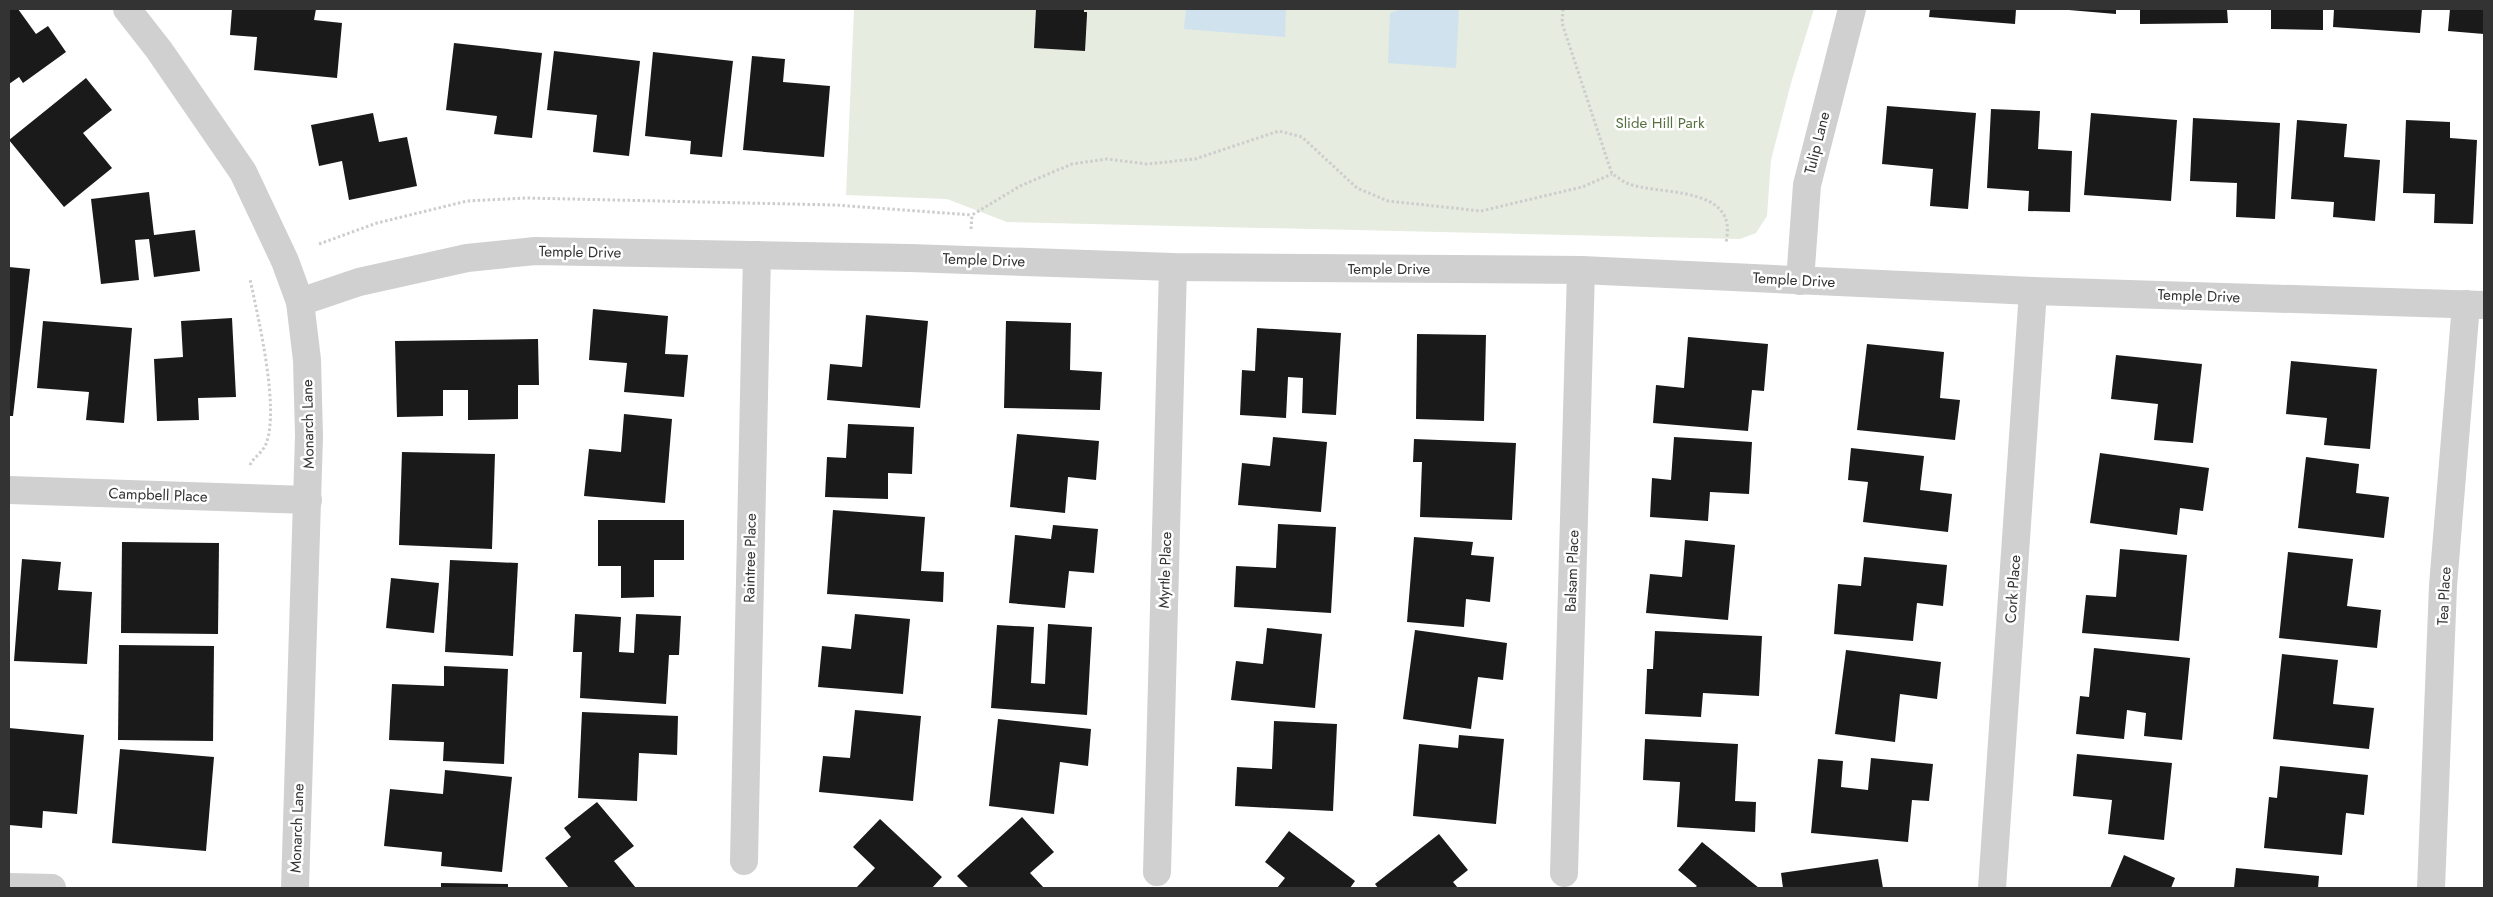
<svg xmlns="http://www.w3.org/2000/svg" width="2493" height="897" viewBox="0 0 2493 897" font-family="Jost,sans-serif">
	<style>
		.green { fill: #e6ecdf }
		.water { fill: #cfe2ee }
		.building { fill: #1a1a1a }
		.lines { fill: none; stroke-linecap: round; stroke-linejoin: round }
		.path { stroke: #cdcdcd; stroke-width: 3; stroke-dasharray: 2.5 2.5; stroke-linecap: butt }
		.minor { stroke: #d0d0d0; stroke-width: 28 }
		.labels { text-anchor: middle; dominant-baseline: central; stroke-width: 5; stroke-linejoin: round; paint-order: stroke }
		.park-label { font-size: 15px; fill: #56703f; stroke: #fff }
		.street-label { font-size: 15px; fill: #333; stroke: #fff }
	</style>
	<rect width="100%" height="100%" fill="#fff"/>
	<!-- green -->
	<polygon class="green" points="854,9 1814,9 1791,83 1771,160 1767,216 1756,233 1740,239 1007,222 947,199 846,195"/>
	<!-- water -->
	<g class="water">
		<polygon points="1186,9 1286,9 1285,37 1184,29"/>
		<polygon points="1402,9 1459,9 1456,68 1388,63 1390,13"/>
	</g>
	<!-- building -->
	<g class="building">
		<polygon points="9,9 18,9 36,34 48,26 66,52 23,83 19,77 9,84"/>
		<polygon points="232,9 316,9 314,20 342,23 337,78 254,70 257,37 230,35"/>
		<polygon points="1036,9 1084,9 1084,12 1087,12 1087,15 1085,51 1034,48"/>
		<polygon points="1930,9 2016,9 2015,24 1929,17"/>
		<polygon points="2057,9 2116,9 2116,14"/>
		<polygon points="2140,9 2227,9 2228,23 2140,24"/>
		<polygon points="2271,9 2323,9 2323,30 2271,29"/>
		<polygon points="2334,9 2422,9 2420,33 2333,27"/>
		<polygon points="2450,9 2484,9 2484,34 2448,31"/>
		<polygon points="454,43 542,53 532,138 494,134 497,116 446,110"/>
		<polygon points="554,51 640,61 629,156 593,152 597,115 547,110"/>
		<polygon points="653,52 733,61 722,157 690,154 691,141 645,136"/>
		<polygon points="752,56 785,59 783,82 830,86 824,157 743,150"/>
		<polygon points="86,78 112,110 83,133 112,168 64,207 9,140"/>
		<polygon points="1887,106 1976,113 1968,209 1930,206 1933,169 1882,164"/>
		<polygon points="1991,109 2040,111 2038,149 2072,151 2070,212 2028,211 2029,191 1987,188"/>
		<polygon points="373,113 379,142 407,137 417,186 349,200 342,161 319,166 311,125"/>
		<polygon points="2091,113 2177,120 2171,201 2084,195"/>
		<polygon points="2193,118 2280,123 2275,219 2236,217 2237,183 2190,181"/>
		<polygon points="2297,120 2347,124 2344,157 2380,160 2375,221 2333,217 2334,202 2291,199"/>
		<polygon points="2406,120 2450,122 2450,138 2477,140 2473,224 2434,223 2435,194 2403,193"/>
		<polygon points="149,192 154,235 195,230 200,271 154,277 149,239 135,240 139,280 101,284 91,199"/>
		<polygon points="9,267 30,269 13,416 9,416"/>
		<polygon points="593,309 668,316 665,354 688,355 684,397 624,392 627,363 589,360"/>
		<polygon points="866,315 928,321 920,408 827,400 830,364 862,367"/>
		<polygon points="232,318 236,397 198,398 199,420 157,421 154,359 183,357 181,321"/>
		<polygon points="43,321 132,328 124,423 86,420 89,392 37,388"/>
		<polygon points="1006,321 1071,323 1070,370 1102,372 1100,410 1004,408"/>
		<polygon points="1257,328 1341,333 1336,415 1302,413 1303,378 1288,377 1286,418 1240,415 1242,370 1255,371"/>
		<polygon points="1417,334 1486,335 1484,421 1416,419"/>
		<polygon points="1688,337 1768,344 1764,391 1752,390 1748,431 1653,423 1656,385 1684,388"/>
		<polygon points="538,339 539,385 518,385 518,419 468,420 468,390 443,390 443,416 397,417 395,341"/>
		<polygon points="1867,344 1944,352 1940,398 1960,400 1955,440 1857,430"/>
		<polygon points="2116,355 2202,364 2193,443 2154,440 2158,404 2111,399"/>
		<polygon points="2291,361 2377,369 2370,449 2324,445 2327,418 2286,414"/>
		<polygon points="624,414 672,419 665,503 584,496 589,449 621,452"/>
		<polygon points="848,424 914,427 912,474 888,473 888,499 825,497 827,457 846,458"/>
		<polygon points="1017,434 1099,441 1096,480 1068,477 1065,513 1010,507"/>
		<polygon points="1273,437 1327,442 1321,512 1238,505 1242,463 1270,466"/>
		<polygon points="1674,437 1752,442 1749,494 1710,492 1708,521 1650,517 1652,478 1671,480"/>
		<polygon points="1414,439 1516,443 1512,520 1420,517 1422,462 1413,462"/>
		<polygon points="1851,448 1924,456 1920,490 1952,494 1948,532 1863,522 1868,482 1848,480"/>
		<polygon points="402,452 495,454 492,549 399,545"/>
		<polygon points="2100,453 2209,468 2203,511 2180,508 2177,535 2090,523"/>
		<polygon points="2306,457 2359,464 2356,493 2389,497 2384,538 2298,528"/>
		<polygon points="833,510 925,517 921,571 944,572 943,602 827,594"/>
		<polygon points="598,520 684,520 684,560 654,560 654,597 621,598 621,566 598,566"/>
		<polygon points="1278,524 1336,527 1331,613 1234,607 1236,566 1276,568"/>
		<polygon points="1053,525 1098,529 1094,573 1069,571 1065,608 1009,603 1015,535 1051,539"/>
		<polygon points="1414,537 1473,542 1471,555 1494,557 1490,602 1466,599 1464,627 1407,622"/>
		<polygon points="1685,540 1735,545 1728,620 1646,613 1650,574 1682,577"/>
		<polygon points="122,542 219,543 218,634 121,633"/>
		<polygon points="2120,549 2187,555 2179,641 2082,633 2086,595 2116,597"/>
		<polygon points="2288,552 2353,559 2347,606 2381,610 2377,648 2279,638"/>
		<polygon points="1864,557 1947,565 1943,606 1917,603 1913,641 1834,634 1838,584 1861,586"/>
		<polygon points="22,559 61,562 58,590 92,592 87,664 14,661"/>
		<polygon points="450,560 518,563 513,656 445,652"/>
		<polygon points="391,578 439,583 434,633 386,628"/>
		<polygon points="575,614 621,617 619,652 634,653 636,614 681,616 679,655 669,655 666,704 580,698 582,652 573,652"/>
		<polygon points="855,614 910,619 903,694 818,687 822,646 851,649"/>
		<polygon points="1048,624 1092,627 1087,715 991,708 997,625 1034,627 1031,683 1045,684"/>
		<polygon points="1267,628 1322,634 1315,708 1231,700 1236,661 1263,664"/>
		<polygon points="1415,630 1507,643 1503,680 1478,677 1471,729 1403,719"/>
		<polygon points="1655,631 1762,636 1759,696 1703,693 1701,717 1645,714 1647,669 1653,669"/>
		<polygon points="119,645 214,646 213,741 118,740"/>
		<polygon points="2094,648 2190,658 2182,740 2144,736 2146,713 2127,710 2124,739 2076,734 2080,696 2089,697"/>
		<polygon points="1846,650 1941,662 1937,699 1900,694 1895,742 1835,734"/>
		<polygon points="2282,654 2338,660 2333,704 2374,708 2369,749 2273,739"/>
		<polygon points="444,666 508,669 504,764 443,761 444,742 389,740 392,684 444,686"/>
		<polygon points="855,710 921,716 913,801 819,792 823,756 850,758"/>
		<polygon points="582,712 678,716 677,755 639,753 637,801 578,798"/>
		<polygon points="998,719 1091,729 1088,766 1060,762 1054,814 989,806"/>
		<polygon points="1274,721 1337,724 1333,811 1235,806 1237,767 1272,769"/>
		<polygon points="9,728 84,735 77,814 43,811 42,828 9,825"/>
		<polygon points="1459,735 1504,739 1496,824 1413,816 1419,744 1458,748"/>
		<polygon points="1645,739 1738,744 1735,801 1756,802 1755,832 1677,827 1680,782 1643,780"/>
		<polygon points="120,749 214,757 206,851 112,843"/>
		<polygon points="2077,754 2172,763 2164,840 2108,834 2112,800 2073,796"/>
		<polygon points="1871,758 1933,764 1929,801 1912,800 1908,842 1811,833 1818,759 1843,761 1841,787 1868,790"/>
		<polygon points="2280,766 2368,775 2364,815 2346,813 2342,855 2264,848 2269,797 2277,798"/>
		<polygon points="445,770 512,777 502,872 441,866 442,852 384,846 390,789 443,794"/>
		<polygon points="597,802 634,846 614,861 636,888 569,888 545,858 571,837 564,828"/>
		<polygon points="1022,817 1054,852 1030,873 1044,888 969,888 957,876"/>
		<polygon points="880,819 942,877 932,888 856,888 875,868 853,847"/>
		<polygon points="1289,831 1355,881 1350,888 1277,888 1285,878 1265,862"/>
		<polygon points="1439,834 1468,870 1453,882 1458,888 1378,888 1375,884"/>
		<polygon points="1702,842 1759,888 1694,888 1697,886 1678,870"/>
		<polygon points="2124,855 2175,878 2171,888 2110,888"/>
		<polygon points="1878,859 1883,888 1783,888 1781,873"/>
		<polygon points="2236,868 2319,876 2318,888 2234,888"/>
		<polygon points="441,883 508,884 508,888 441,888"/>
	</g>
	<g class="lines">
		<!-- path -->
		<g class="path">
			<path d="M1563,9l-1,14 50,151c6,3 11,8 17,10 26,10 92,3 98,40 1,6 0,13 -1,19"/>
			<polyline points="971,229 972,215 1020,186 1072,164 1107,159 1147,164 1195,159 1279,131 1302,137 1357,188 1388,201 1481,211 1582,187 1612,174"/>
			<polyline points="319,244 377,223 467,201 526,198 835,205 972,215"/>
			<path d="M250,465c3,-7 13,-13 16,-21 14,-35 -8,-127 -16,-165"/>
		</g>
		<!-- minor -->
		<g class="minor">
			<polyline points="127,9 159,50 243,172 285,261 300,302 307,360 309,436 295,888"/>
			<polyline points="1800,281 1807,185 1852,9"/>
			<polyline points="300,302 359,282 467,258 535,251 910,258 1173,267 1581,270 2033,291 2484,305"/>
			<polyline points="9,490 308,500"/>
			<polyline points="744,861 757,255"/>
			<polyline points="1157,872 1173,267"/>
			<polyline points="1564,873 1581,270"/>
			<polyline points="9,887 52,888"/>
			<polyline points="1992,888 2033,291"/>
			<polyline points="2431,888 2443,586 2466,304"/>
		</g>
	</g>
	<g class="labels">
		<!-- park labels -->
		<g class="park-label">
			<text x="1660" y="123">Slide Hill Park</text>
		</g>
		<!-- street labels -->
		<g class="street-label">
			<text transform="translate(1817 143) rotate(-76)">Tulip Lane</text>
			<text transform="translate(580 252) rotate(1)">Temple Drive</text>
			<text transform="translate(984 260) rotate(2)">Temple Drive</text>
			<text x="1389" y="269">Temple Drive</text>
			<text transform="translate(1794 280) rotate(3)">Temple Drive</text>
			<text transform="translate(2199 296) rotate(2)">Temple Drive</text>
			<text transform="translate(308 424) rotate(-91)">Monarch Lane</text>
			<text transform="translate(158 495) rotate(2)">Campbell Place</text>
			<text transform="translate(750 558) rotate(-89)">Raintree Place</text>
			<text transform="translate(1165 570) rotate(-88)">Myrtle Place</text>
			<text transform="translate(1572 571) rotate(-88)">Balsam Place</text>
			<text transform="translate(2013 589) rotate(-86)">Cork Place</text>
			<text transform="translate(2444 596) rotate(-87)">Tea Place</text>
			<text transform="translate(297 828) rotate(-88)">Monarch Lane</text>
		</g>
	</g>
	<!-- border -->
	<rect width="2493" height="897" fill="none" stroke="#333333" stroke-width="20"/>
</svg>
